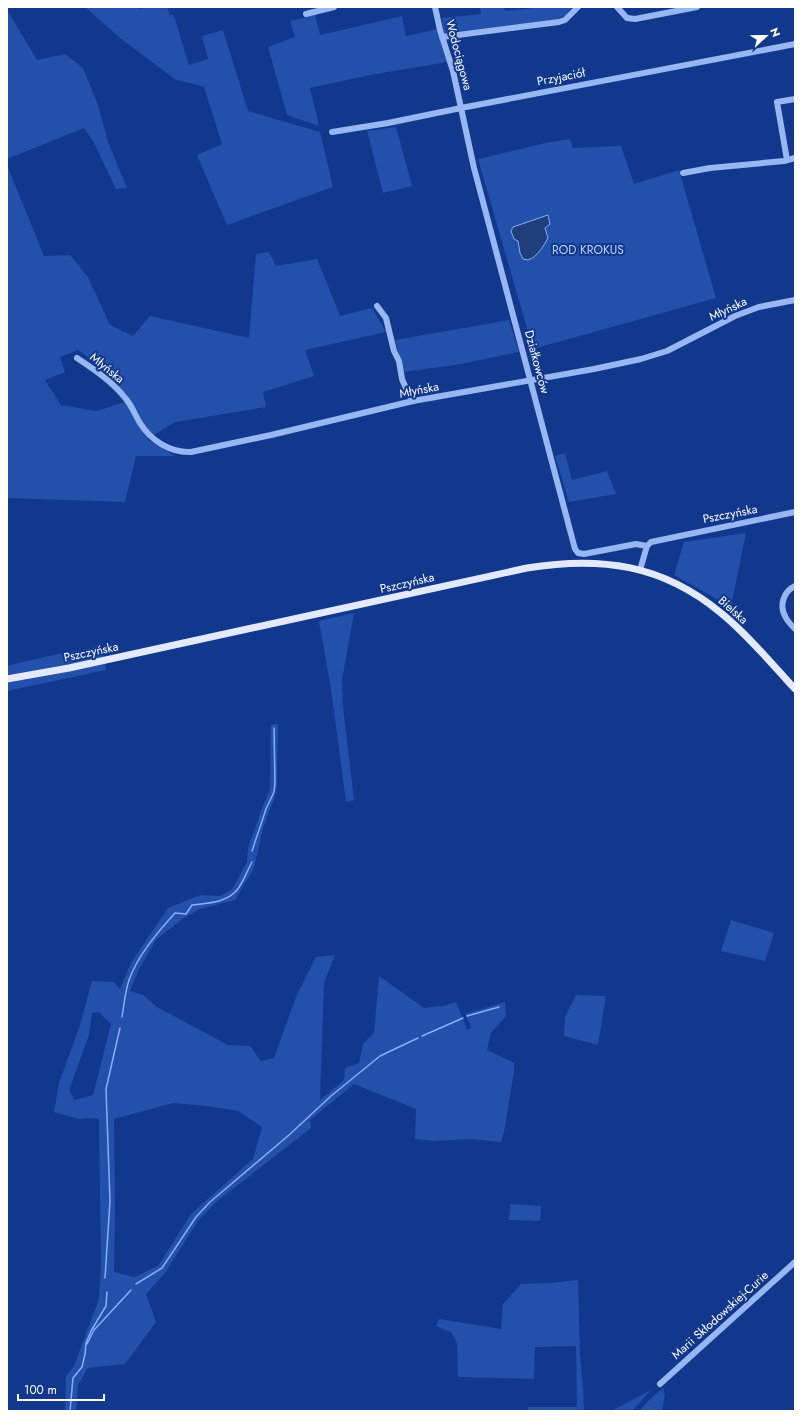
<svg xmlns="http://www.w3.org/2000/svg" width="802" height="1418" viewBox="0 0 802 1418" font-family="Jost,sans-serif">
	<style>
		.green { fill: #2250ab; fill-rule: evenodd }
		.water { fill: #203d7c; stroke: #89aff5 }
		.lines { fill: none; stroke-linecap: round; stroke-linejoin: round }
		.stream { stroke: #89aff5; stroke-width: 1.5 }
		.minor { stroke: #98b6f2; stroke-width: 6 }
		.major { stroke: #e3eaff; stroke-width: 7 }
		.labels { text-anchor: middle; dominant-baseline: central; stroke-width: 4; stroke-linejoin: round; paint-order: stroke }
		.street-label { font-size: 12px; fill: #fff; stroke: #11388c }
		.park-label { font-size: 12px; fill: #bfd4fd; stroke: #11388c }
	</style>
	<rect width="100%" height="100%" fill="#11388c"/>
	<!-- green -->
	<g class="green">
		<polygon points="85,7 133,7 141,9 148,7 167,7 170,15 173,15 175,19 189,65 208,59 202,36 223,30 248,111 320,132 333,187 227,225 197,155 222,144 204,87 198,85 176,80 120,38"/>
		<polygon points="480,7 504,7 505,11 544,7 572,7 565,16 556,20 444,33 442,18 481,14"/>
		<polygon points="7,10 37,60 65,54 83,68 98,105 108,142 127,188 116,189 93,141 84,128 7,159"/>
		<polygon points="315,15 320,35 402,16 406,36 437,29 447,62 370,75 310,88 319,126 287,115 268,47 295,37 290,21"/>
		<polygon points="396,127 412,186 383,193 367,131"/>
		<polygon points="570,139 573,148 621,146 634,184 679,170 716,298 533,349 478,159 546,143"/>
		<path d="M7,165l37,91 26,-1 18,22 22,48 23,11 17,-20 99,22 7,-84 13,-2 7,14 41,-7 23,57 32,-8 14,24 -81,18 9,26 -51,16 3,15 -91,15 -28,17 28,17h-39l-11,46 -118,-4zM78,350l38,28 9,24 -29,9 -35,-6 -16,-25 20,-8 -5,-15z"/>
		<polygon points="509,320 519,352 461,364 404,372 395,340"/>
		<polygon points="565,453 572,480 607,471 616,494 569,502 555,456"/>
		<polygon points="746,533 731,607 674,575 684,542"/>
		<polygon points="354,613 342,680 343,707 354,800 346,802 331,689 319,621"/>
		<polygon points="102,646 106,670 7,691 7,666 44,657"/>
		<path d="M278,724l-1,61 -3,14 -11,29 -9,40 -19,32 -35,9 -18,10 -26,21 -17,29 -9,22 13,4 14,12 71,38 22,1 11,15 13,-3 22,-61 20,-40 19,-2 -11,28 -4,117 24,-20 1,-12 14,-5 4,-19 11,-11 5,-57 45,32 19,-2 13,-4 10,24v4l5,-2 -6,-14 40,-12 1,14 -15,17 -4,17 27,13v8l-10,61 -3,10 -31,-3 -36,2 -19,-2 1,-30 -62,-25 -44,36 1,8 -95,74 -18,19 -33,52 -19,21 10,28 -31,42 -37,4 -10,17 -2,26h-11l1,-35 8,-10 25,-67 2,-35 -2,-145 -8,-1 -12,1 -25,-7 5,-29 20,-55 13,-47 22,1 6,7 11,-26 37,-55 32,-13 20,1 11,-6 3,-4 13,-24 1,-14 14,-40 8,-19 1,-64zM99,1012l12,12 -18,71 -18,5 -6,-10 20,-55 3,-22zM173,1103l34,3 31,5 24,16 -9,32 -62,55 -33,52 -24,11 -20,-5 1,-62 -1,-91z"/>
		<polygon points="731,920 774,933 765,961 721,951"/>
		<polygon points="576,995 606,996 598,1045 564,1036 565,1017"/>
		<polygon points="510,1204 541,1206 540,1221 509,1220"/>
		<polygon points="578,1280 580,1355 583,1388 584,1411 528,1411 528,1407 577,1407 576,1346 535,1347 534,1379 458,1377 457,1343 451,1332 436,1326 439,1319 501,1329 503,1304 521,1284 550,1283"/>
		<polygon points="663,1388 665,1395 662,1411 639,1411 648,1401"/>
		<polygon points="651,1390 632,1411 609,1411 613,1410"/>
	</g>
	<!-- water -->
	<path class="water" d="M548,215l2,9 -5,4 3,10c-5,9 -10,18 -20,22l-5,-1 -3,-6 -2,-12 -4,-2 -3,-8 2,-4z"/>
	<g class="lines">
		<!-- stream -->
		<g class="stream">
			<polyline points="252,851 266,809 274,792 275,783 274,728"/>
			<polyline points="467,1016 499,1007"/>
			<path d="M122,1017c2,-12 3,-25 7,-37 9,-25 28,-47 46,-67l11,1 6,-9c15,-2 34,-2 45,-15 6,-7 10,-19 15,-28"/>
			<polyline points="422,1036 463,1018"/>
			<polyline points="105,1278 110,1201 106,1089 120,1028"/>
			<polyline points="136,1284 162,1268 196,1217 210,1202 289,1135 331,1096 380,1056 418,1038"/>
			<polyline points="87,1344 94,1330 131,1290"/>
			<polyline points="70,1411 73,1378 82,1367 85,1354 86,1343 91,1331 106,1306 107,1292"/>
		</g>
		<!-- minor -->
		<g class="minor">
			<polyline points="435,7 440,30 453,71 474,168 575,549 578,553 584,554 636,544 647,546"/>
			<polyline points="617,7 627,18 635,19 697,7"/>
			<polyline points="306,14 334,7"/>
			<polyline points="442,37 559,22 565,20 578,7"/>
			<polyline points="332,132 388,123 461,108 795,44"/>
			<polyline points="787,160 777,102 795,99"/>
			<polyline points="683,173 710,168 784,161 795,158"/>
			<polyline points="377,306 386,318 394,351 399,361 402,379 408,393 413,401"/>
			<path d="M77,358c18,12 36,24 49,41 6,7 9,16 14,24 11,18 31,30 51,29l80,-17 142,-34 181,-32 47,-10 26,-8 68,-35 24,-9 36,-7"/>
			<polyline points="640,570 647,546 651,542 795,512"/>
			<path d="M795,586c-11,5 -16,19 -10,30 2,5 6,9 10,13"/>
			<polyline points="660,1384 795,1262"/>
		</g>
		<!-- major -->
		<path class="major" d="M7,679l62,-11 458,-100c73,-12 135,-4 194,45 27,22 50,50 74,76"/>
	</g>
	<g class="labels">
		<!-- street labels -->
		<g class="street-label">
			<text transform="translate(459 55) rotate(75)">Wodociągowa</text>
			<text transform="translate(561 77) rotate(-11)">Przyjaciół</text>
			<text transform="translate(728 309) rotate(-25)">Młyńska</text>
			<text transform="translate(537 362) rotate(75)">Działkowców</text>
			<text transform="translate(107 368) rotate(39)">Młyńska</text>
			<text transform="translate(419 390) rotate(-11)">Młyńska</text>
			<text transform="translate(730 514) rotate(-11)">Pszczyńska</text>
			<text transform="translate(407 583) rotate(-13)">Pszczyńska</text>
			<text transform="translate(733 610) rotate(42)">Bielska</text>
			<text transform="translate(91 652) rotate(-12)">Pszczyńska</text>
			<text transform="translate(720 1315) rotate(-42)">Marii Skłodowskiej-Curie</text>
		</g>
		<!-- park labels -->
		<g class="park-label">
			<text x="588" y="250">ROD KROKUS</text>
		</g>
	</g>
	<!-- border -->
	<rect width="802" height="1418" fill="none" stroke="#ffffff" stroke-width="16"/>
	<!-- north arrow -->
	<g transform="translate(766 36) rotate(68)" stroke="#11388c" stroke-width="3" paint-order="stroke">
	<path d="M0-3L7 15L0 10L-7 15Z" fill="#ffffff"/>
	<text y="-6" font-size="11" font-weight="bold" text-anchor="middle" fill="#ffffff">N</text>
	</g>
	<!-- scale -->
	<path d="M18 1394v6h86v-6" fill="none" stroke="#ffffff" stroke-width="2"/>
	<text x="24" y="1394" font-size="12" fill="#ffffff" stroke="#11388c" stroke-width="3" paint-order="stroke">100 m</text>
</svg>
